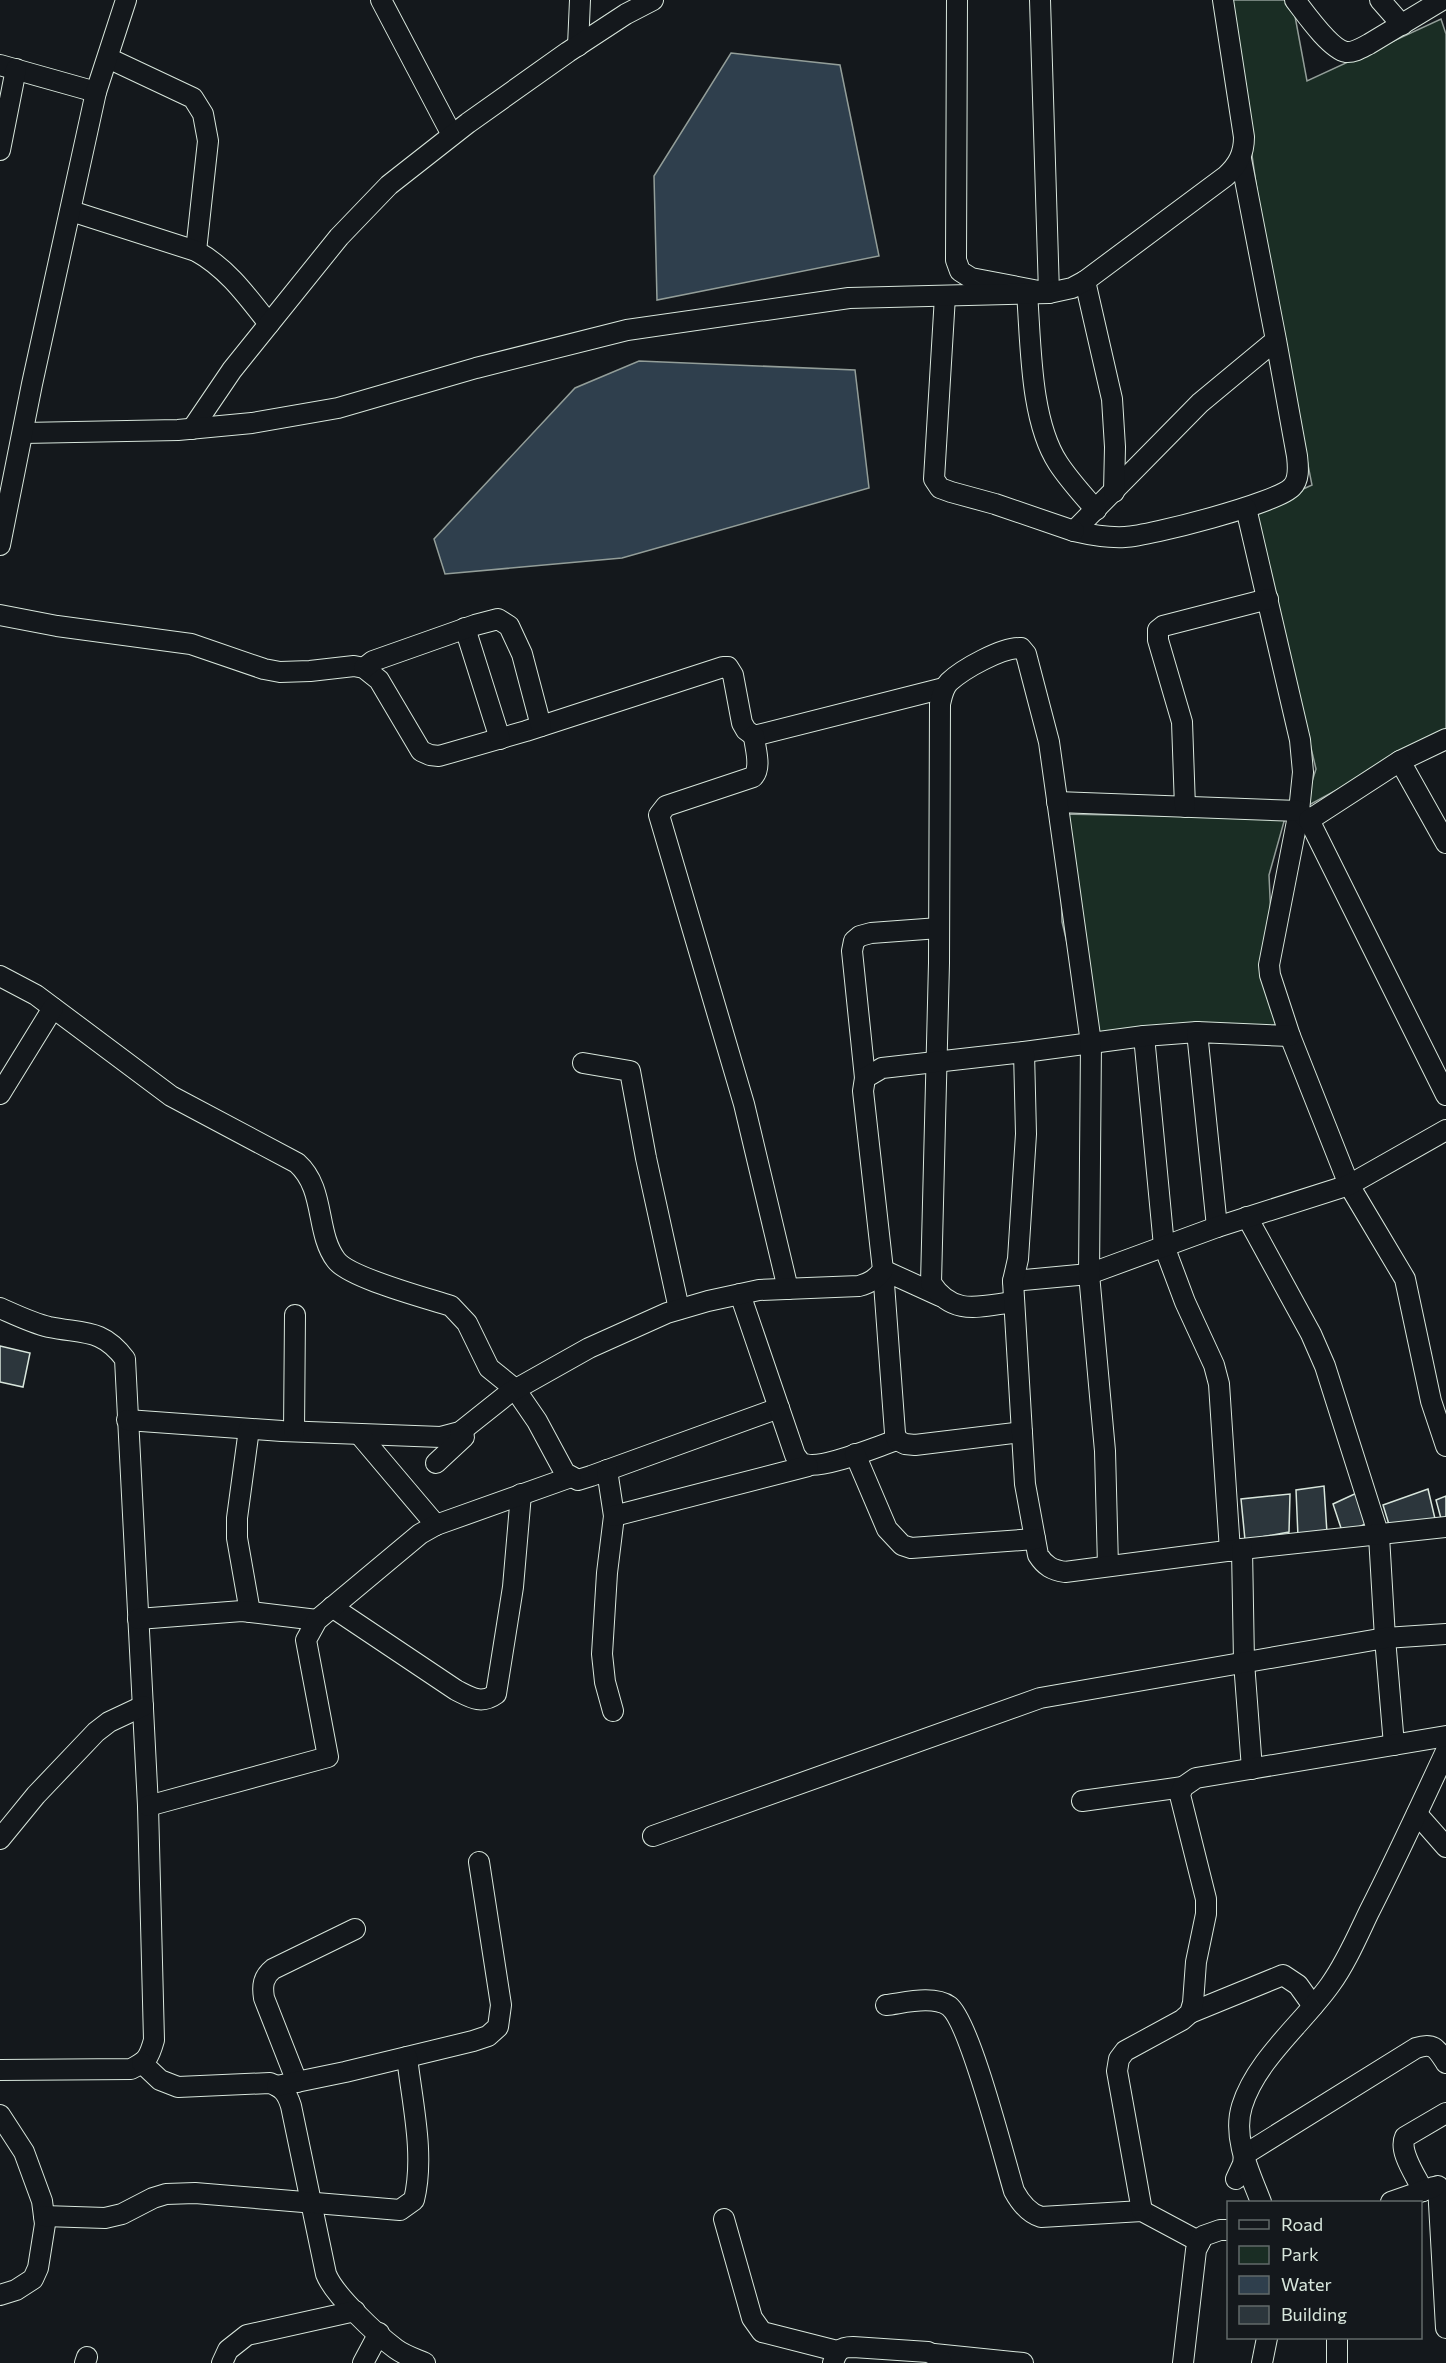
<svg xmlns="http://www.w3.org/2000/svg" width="1446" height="2363" viewBox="0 0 1446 2363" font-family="Commissioner,sans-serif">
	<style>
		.green { fill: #1a2d24; stroke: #939e99; stroke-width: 1.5 }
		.water { fill: #2f3f4d; stroke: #939e99; stroke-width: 1.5 }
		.building { fill: #2c363c; stroke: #d8e6dc; stroke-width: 1.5 }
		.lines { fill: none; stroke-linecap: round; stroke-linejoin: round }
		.street-casing { stroke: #d8e6dc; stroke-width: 22 }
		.street { stroke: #14181c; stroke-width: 20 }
	</style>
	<rect width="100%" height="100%" fill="#14181c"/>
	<!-- green -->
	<g class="green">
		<polygon points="1230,0 1292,0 1307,81 1441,19 1446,34 1446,731 1309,805 1309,791 1316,769 1255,511 1312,485 1266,254"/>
		<polygon points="1059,814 1285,818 1269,875 1272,940 1281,1024 1161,1043 1091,1043 1062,922"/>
	</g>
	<!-- water -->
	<g class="water">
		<polygon points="731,53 840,65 879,256 657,300 654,176"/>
		<polygon points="639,361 855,370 869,488 622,558 445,574 434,539 575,388"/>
	</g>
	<!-- building -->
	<g class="building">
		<polygon points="0,1346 30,1353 23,1387 0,1382"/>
		<polygon points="1324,1486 1327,1533 1298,1537 1296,1490"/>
		<polygon points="1428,1489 1436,1523 1391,1531 1383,1505"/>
		<polygon points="1361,1491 1372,1521 1343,1534 1333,1504"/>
		<polygon points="1290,1494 1289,1532 1245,1540 1241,1499"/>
		<polygon points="1446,1496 1446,1525 1443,1526 1436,1500"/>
	</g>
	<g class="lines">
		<defs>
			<g id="street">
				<polyline points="381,0 452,135"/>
				<polyline points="957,0 956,260 960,271 971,278 1049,293 1040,0"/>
				<path d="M1295,0c10,13 35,49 51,52 8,1 17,-5 23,-8l73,-44"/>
				<polyline points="1380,0 1402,25"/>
				<polyline points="578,46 580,0"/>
				<polyline points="108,58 193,98 203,114 208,141 196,251"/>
				<polyline points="0,65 96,92"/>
				<polyline points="0,150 16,69"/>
				<path d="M1241,159l35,181 -76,63 -126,128c17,4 33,7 51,6 24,-1 153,-34 167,-50 8,-8 6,-21 5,-31l-21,-116"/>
				<path d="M71,211l125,40c31,17 51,45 73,73"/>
				<polyline points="1085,281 1112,399 1115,447 1114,492"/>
				<path d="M1027,293c4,51 3,127 31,170 11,17 25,32 38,47"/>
				<polyline points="945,296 934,479 940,488 951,492 995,504 1074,531"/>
				<polyline points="192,429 232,370 339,237 389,185 468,123 568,52 626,14 653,0"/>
				<path d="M23,433l155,-3 74,-7 86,-15 138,-40 151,-38 222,-32 200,-5 23,-5 13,-7 141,-105c12,-11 18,-22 18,-39l-21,-137"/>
				<polyline points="1246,508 1300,740 1303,772 1299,811 1269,965 1270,975 1290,1036 1349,1185 1405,1279 1431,1401 1446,1446"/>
				<polyline points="0,545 32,384 96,92 126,0"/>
				<polyline points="0,615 57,626 191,644 264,669 280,672 310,671 354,666 364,668 379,680 421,751 430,755 439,756 526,731 723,667 728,667 733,675 742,723 746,730 754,736 944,688"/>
				<polyline points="465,628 500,739"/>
				<polyline points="364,668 373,661 475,625 498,619 509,626 522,654 541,726"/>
				<path d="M754,736c1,13 8,31 -1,41l-87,29 -7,9 85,289 44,185"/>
				<polyline points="1400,761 1446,739"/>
				<polyline points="1057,802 1299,811 1308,820"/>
				<polyline points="1185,807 1182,722 1158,640 1158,630 1163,626 1268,599"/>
				<polyline points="1446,843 1400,761 1309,820 1446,1095"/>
				<path d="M0,976l36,19 135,101 126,67c29,26 18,69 39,97 13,18 91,38 115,46l16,17 22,45 26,21 22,32 28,52 13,7 13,-4 188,-68"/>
				<polyline points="1144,1036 1164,1246 1185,1302 1214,1365 1219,1384 1230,1551"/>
				<polyline points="1024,1052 1144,1036 1197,1032"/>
				<polyline points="583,1063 630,1071 646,1158 679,1309"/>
				<polyline points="865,1078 852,951 854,941 860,936 871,933 939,928"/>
				<polyline points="0,1094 53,1008"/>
				<polyline points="1247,1217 1311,1334 1325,1366 1379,1536 1385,1638 1394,1745"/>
				<polyline points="1217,1227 1197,1032 1290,1036"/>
				<polyline points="1013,1281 1089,1274 1217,1227 1349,1185 1446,1130"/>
				<path d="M740,1294l55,161c3,4 5,8 10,9 17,6 73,-18 92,-24"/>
				<polyline points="940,1296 883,1270 895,1433 897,1440 905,1444 915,1445 1022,1432"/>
				<path d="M1014,1302c-34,4 -61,15 -83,-19l8,-320 1,-259c2,-8 3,-16 9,-22 14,-13 53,-35 72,-34l5,6 23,88 42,301 -2,231 16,177 3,115"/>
				<path d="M0,1308c16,7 32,15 49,19 34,7 53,1 76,32l23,447 6,234c-5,18 -7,21 -23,29l-131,1"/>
				<path d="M127,1420l155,11 159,6 19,-5 49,-39 80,-45 78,-35 41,-12 51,-11 100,-4c11,-3 17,-7 24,-16l-20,-179 2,-13 17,-10 142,-16 2,82 -8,125 -5,22 12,203 13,71c7,11 14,15 27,17l177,-23 204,-22"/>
				<polyline points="249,1429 237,1518 237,1538 250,1612"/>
				<polyline points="294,1431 295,1315"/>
				<polyline points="359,1434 436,1525"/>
				<polyline points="855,1454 887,1529 902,1545 911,1548 1035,1539"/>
				<polyline points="436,1463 464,1437 460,1432"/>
				<polyline points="607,1470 614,1516 607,1573 602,1654 605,1682 613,1711"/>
				<polyline points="614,1516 808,1466"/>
				<polyline points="1242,1549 1244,1662 1252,1769"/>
				<path d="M332,1607l124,83c14,7 25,15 40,4l17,-107 8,-93"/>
				<polyline points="138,1619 242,1611 317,1620"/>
				<polyline points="1082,1801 1183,1787"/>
				<polyline points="148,1806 328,1757 306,1640 317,1620 420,1534 436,1525 571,1477"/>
				<polyline points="1417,1814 1446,1847"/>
				<polyline points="653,1836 1040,1698 1385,1638 1446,1634"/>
				<polyline points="0,1839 36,1795 96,1732 109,1722 143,1706"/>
				<path d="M886,2005c18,-2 47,-10 63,1 21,16 55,152 65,185 6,11 14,22 27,26l101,-6 58,31"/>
				<polyline points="1190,2013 1283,1975 1298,1985 1313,2006"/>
				<path d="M142,2063l18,17 18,7 92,-4c13,5 17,10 21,23l35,168c8,21 51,61 70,75 8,6 20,10 29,14"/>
				<path d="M297,2082l-33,-84c-2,-12 -1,-21 9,-29l82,-40"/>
				<polyline points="277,2086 345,2072 473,2041 488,2036 498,2027 501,2005 479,1862"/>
				<polyline points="0,2115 24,2152 42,2201 45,2224 38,2268 33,2279 16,2290 0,2295"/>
				<path d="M1236,2179l7,-15 1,-9 172,-107c18,-6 21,1 30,15"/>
				<polyline points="1438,2186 1446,2328"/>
				<path d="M1423,2191c-6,-14 -25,-39 -18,-54l41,-24"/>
				<path d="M1261,2202c-11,-29 -29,-64 -19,-96 14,-46 61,-83 88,-121 16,-22 27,-48 39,-73 27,-53 52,-107 77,-161"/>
				<polyline points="1391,2202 1434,2187"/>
				<polyline points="1142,2211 1117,2071 1119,2059 1125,2051 1182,2020 1190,2013 1193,2003 1196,1962 1206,1914 1206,1899 1180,1795 1183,1787 1196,1778 1446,1736"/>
				<path d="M44,2216l61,2 17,-4 31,-16 13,-4 29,-1 205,17 14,-10c11,-45 -2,-98 -7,-143"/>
				<polyline points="724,2219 752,2318 762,2332 837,2351"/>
				<polyline points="934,2354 1023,2363"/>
				<polyline points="85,2363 87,2357"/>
				<polyline points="222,2363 228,2350 247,2335 355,2311"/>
				<polyline points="363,2363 379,2333"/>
				<path d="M833,2363c4,-12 7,-16 20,-16l75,5 11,5 3,6"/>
				<polyline points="1183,2363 1196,2250 1203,2236 1220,2230 1228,2230"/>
				<polyline points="1262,2363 1267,2338"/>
				<polyline points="1337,2363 1337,2338"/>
			</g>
		</defs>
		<!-- street casing -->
		<use href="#street" class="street-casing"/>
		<!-- street -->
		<use href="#street" class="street"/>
	</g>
	<!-- legend -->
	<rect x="1227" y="2201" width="195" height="138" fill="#14181c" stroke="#626a69" stroke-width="1.5"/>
	<rect x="1239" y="2220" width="30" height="9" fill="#14181c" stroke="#626a69" stroke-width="1.5"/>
	<text x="1281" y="2231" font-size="18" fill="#d8e6dc">Road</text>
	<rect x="1239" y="2246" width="30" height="18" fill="#1a2d24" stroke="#626a69" stroke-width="1.5"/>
	<text x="1281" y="2261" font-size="18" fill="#d8e6dc">Park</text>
	<rect x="1239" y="2276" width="30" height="18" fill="#2f3f4d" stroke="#626a69" stroke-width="1.5"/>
	<text x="1281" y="2291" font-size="18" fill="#d8e6dc">Water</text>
	<rect x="1239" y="2306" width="30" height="18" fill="#2c363c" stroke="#626a69" stroke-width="1.5"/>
	<text x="1281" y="2321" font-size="18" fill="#d8e6dc">Building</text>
</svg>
